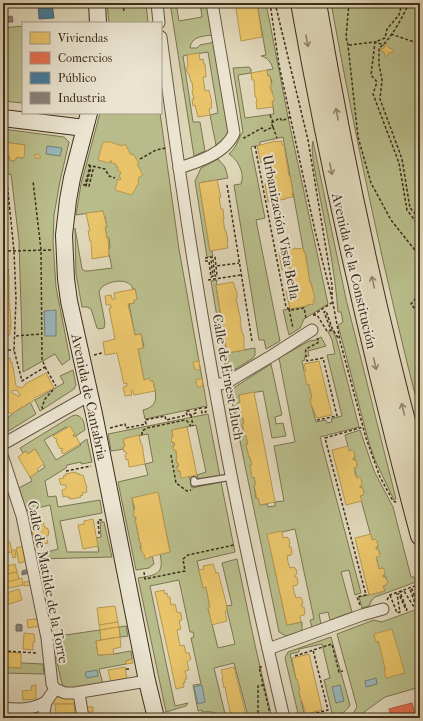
<svg xmlns="http://www.w3.org/2000/svg" width="423" height="721" viewBox="0 0 423 721" font-family="'IM FELL French Canon',serif">
	<style>
		.green { fill: #b8bc8a; stroke: #7b7552 }
		.water { fill: #99b6ba; stroke: #75807a }
		.homes { fill: #e9c46a; stroke: #b69752; fill-rule: evenodd }
		.shops { fill: #e76f51; stroke: #b45c41 }
		.public { fill: #457b9d; stroke: #436476 }
		.industry { fill: #8a817c; stroke: #73685f }
		.lines { fill: none; stroke-linecap: round; stroke-linejoin: round }
		.service-casing { stroke: #665842; stroke-width: 8 }
		.minor-casing { stroke: #665842; stroke-width: 13 }
		.secondary-casing { stroke: #3e2e1b; stroke-width: 18 }
		.primary-casing { stroke: #3e2e1b; stroke-width: 20 }
		.path { stroke: #3e2e1b; stroke-width: 1.5; stroke-dasharray: 3 2; stroke-linecap: butt }
		.service { stroke: #eae4d1; stroke-width: 5.5 }
		.minor { stroke: #eae4d1; stroke-width: 11 }
		.secondary { stroke: #eae4d1; stroke-width: 16 }
		.primary { stroke: #dfd6b8; stroke-width: 18 }
		.oneway { stroke: #8e826a }
		.labels { text-anchor: middle; dominant-baseline: central; stroke-width: 4; stroke-linejoin: round; paint-order: stroke }
		.street-label { font-size: 14px; fill: #3e2e1b; stroke: #eae4d1 }
	</style>
	<rect width="100%" height="100%" fill="#dfd6b8"/>
	<filter id="stains"><feTurbulence type="fractalNoise" baseFrequency=".005" numOctaves="4"/><feColorMatrix values="0 0 0 0 .2 0 0 0 0 .09 0 0 0 0 .02 0 0 0 .5 -.17"/></filter>
	<radialGradient id="worn" r=".72"><stop offset=".6" stop-color="#630" stop-opacity="0"/><stop offset="1" stop-color="#630" stop-opacity=".3"/></radialGradient>
	<!-- green -->
	<g class="green">
		<polygon points="107,3 146,3 148,23 109,23"/>
		<path d="M170,3h6l3,18 23,-4 -2,-14h8l6,32c-10,1 -23,1 -24,13h7l3,-3 15,-3 14,90 -7,10 -6,3 -6,-30 8,-2 -10,-61 -25,4 10,66h7l5,29 -11,5z"/>
		<path d="M257,3h9l23,119 39,182 -24,15 -4,9 -11,7 -6,-25 24,-4v-1l6,-1v-4l1,-1 -3,-16h-1l-5,-31h-1l-1,-4 -20,-111 -23,5v3l-9,2 14,71 -9,2 24,121 -14,8 -2,-9h-5l-25,-155 7,-1c4,-11 -3,-24 -12,-30 10,-9 8,-15 14,-22l-10,-64 16,-1 2,2v4l-13,2 7,43 29,-4 -2,-13h1l-1,-10h-1l-1,-5 2,-3 -2,-7h-2l-1,-6 6,-1c-2,-7 -5,-11 -12,-13l5,-1z"/>
		<path d="M331,3h89v411c-35,-136 -64,-273 -89,-411z"/>
		<polygon points="23,26 23,103 3,101 3,28"/>
		<path d="M100,113h60l19,136 28,157 -62,13 -2,-9c17,-4 13,-16 10,-29l-3,1 -1,-3 -5,1 -6,-31 6,-2 -3,-13 -6,1 -6,-31 5,-1v-3l3,-1 -2,-10h-2c-4,-14 -32,-7 -34,3l6,31 -1,5 -5,1 -2,-1 -6,-19 -4,-2h-5l-6,-33 -1,-46 7,41 3,2h3l24,-3 -4,-19 2,-1 -1,-10h-2l-2,-11h2l-2,-10h-1l-1,-6 -27,4 5,-31z"/>
		<polygon points="3,129 64,137 69,142 60,181 54,215 53,242 56,287 70,359 62,365 55,354 23,372 19,241 11,174 3,175 3,155 9,156 10,160 13,161 15,160 17,157 23,158 25,145 3,142"/>
		<path d="M313,141l33,158 50,200 -2,1 -19,-40 -6,-17 -31,-118 5,-3 -2,-10h-3c-3,-42 -12,-84 -20,-125 -2,-11 -8,-37 -5,-46z"/>
		<polygon points="218,159 225,167 228,178 199,183 210,251 212,251 213,256 207,257 195,181 201,168"/>
		<polygon points="217,280 216,286 227,353 255,348 255,355 253,358 231,372 226,370 211,281"/>
		<polygon points="333,330 337,341 359,427 320,437 361,593 355,595 349,570 341,572 352,612 330,620 328,612 319,614 321,624 312,627 310,620 314,619 295,529 282,532 268,537 287,625 302,622 302,631 286,636 279,632 231,397 231,393 235,387 271,364 282,415 275,417 276,424 283,423 286,436 272,438 263,391 239,395 240,402 238,403 241,415 242,415 244,423 242,424 245,436 246,436 248,444 246,444 249,457 250,457 252,465 250,465 252,477 254,477 256,485 254,486 256,498 258,498 260,505 267,504 268,507 275,506 275,502 284,501 274,446 295,442 279,358 309,341 316,340 321,337 326,346 308,351 309,356 304,357 305,360 302,361 307,384 309,384 312,398 310,399 316,422 326,420 327,423 332,422 331,419 342,416 327,355 335,354 332,340 328,332"/>
		<polygon points="73,370 76,385 74,389 40,411 35,400 64,383 60,376"/>
		<polygon points="30,402 36,414 7,432 3,432 3,422 17,410 18,410 23,406 23,407"/>
		<path d="M208,414l12,62 -21,4 -1,-2 -1,-3 9,-3 -10,-47 -24,5 1,7 -1,6 2,-1 1,3 -2,1 1,4h2l1,8 -1,1 1,4h1l1,3h-2l1,5 11,5 3,12 29,-6 14,70 -38,9 6,27 3,-1 4,20 -2,1 10,40 17,-4 -9,-38 6,-1 -10,-42 15,-4 18,86 17,73h-31l7,-2 -14,-53 -20,5 12,50h-4c-6,-6 -11,-7 -20,-6v-2l-4,1 -5,-26 8,-1 -10,-46 3,-1 -1,-5h-3l-11,-52 -29,6 25,120 13,-3 -2,3 -20,6 -28,-134c17,-3 27,-3 22,-24l10,-2 -12,-59 -26,5 4,22 -1,2 1,1 4,20h1l1,3h-2c1,6 5,8 10,12l-1,-1 3,-1 2,8 -5,4 -13,2 -18,-88 30,-7 -3,-11 8,-2 -5,-28 -25,5 2,7 -2,1 1,2 -13,2 -3,-17z"/>
		<path d="M76,415c8,2 8,8 9,15l-11,7 -1,-2 2,-1 -5,-7 -3,1 -1,-1 -22,13 12,20 25,-15 -1,-1 7,-5 5,23 -11,2v-2l-14,3 -1,3 -21,13 3,16 8,-1 2,11 42,-7 2,13 -42,8 7,31h32l-3,-14 5,-1 -1,-15h4l8,35 -74,2 -1,-4 21,-6 -8,-44 -24,6 -7,-23 13,-7 -2,-4 15,-10 -10,-18 -7,5 -2,-3 -3,2 -3,-5 52,-32z"/>
		<polygon points="360,430 374,471 393,507 411,577 414,577 416,582 375,597 372,600 369,606 362,608 359,597 385,591 383,586 386,585 387,582 386,577 383,577 383,575 385,575 383,568 379,569 376,557 380,554 378,549 376,549 376,547 378,547 377,541 375,539 372,540 360,496 363,495 364,492 362,487 360,488 361,480 359,478 357,478 354,468 356,468 357,465 356,460 353,460 353,458 355,458 354,452 352,450 349,451 345,435"/>
		<polygon points="420,608 420,687 385,697 360,715 361,718 347,718 354,712 357,707 337,634 374,620 382,622"/>
		<polygon points="126,626 128,636 120,637 119,627"/>
		<polygon points="100,630 101,640 96,641 98,655 114,654 131,651 132,659 126,661 126,664 99,669 103,684 70,691 63,688 51,637"/>
		<path d="M331,637l19,68c-3,6 -11,11 -17,12l-9,-37 6,-2 -8,-34 -23,5v3l-9,2 6,25h1l3,11 -1,1 1,6 2,2 -1,1 4,17 9,-2 1,3h-16l-14,-60 3,-6z"/>
		<polygon points="3,647 5,648 4,667 20,668 21,663 43,664 44,674 3,673"/>
	</g>
	<!-- water -->
	<g class="water">
		<polygon points="47,146 62,148 60,156 46,154"/>
		<polygon points="56,310 56,336 45,336 44,311"/>
		<polygon points="97,670 98,676 87,678 85,675 86,672"/>
		<polygon points="376,678 377,684 366,687 365,681"/>
		<polygon points="202,685 205,702 198,704 194,687"/>
		<polygon points="340,685 344,701 336,703 332,687"/>
	</g>
	<!-- homes -->
	<g class="homes">
		<polygon points="185,3 195,3 195,5 185,6"/>
		<polygon points="235,3 257,3 262,37 241,41"/>
		<polygon points="386,43 387,44 388,47 393,50 393,52 389,53 385,57 384,52 379,50 384,48"/>
		<polygon points="199,53 200,60 203,59 204,64 205,64 206,77 203,77 205,91 209,90 212,103 211,103 212,108 209,109 210,115 198,117 195,105 193,106 192,99 194,99 192,91 193,90 192,82 191,82 189,74 188,74 186,68 188,67 187,55"/>
		<polygon points="267,70 268,76 270,76 271,82 271,86 270,87 274,98 274,101 272,101 273,107 257,109 256,102 257,101 256,97 255,97 254,80 252,80 251,73"/>
		<polygon points="275,141 275,142 282,141 282,145 284,145 289,176 290,176 293,193 292,193 293,197 286,198 286,199 268,202 265,184 273,184 272,176 270,177 269,175 268,168 270,168 268,160 261,163 257,146"/>
		<polygon points="3,142 25,145 24,158 17,157 15,160 13,161 10,160 9,156 3,155"/>
		<polygon points="103,142 110,142 122,146 125,144 131,155 133,154 139,163 137,164 143,175 139,177 138,181 139,182 132,195 115,190 118,179 120,180 121,178 119,177 121,172 118,171 118,167 116,167 116,164 111,163 112,161 110,161 109,163 98,160"/>
		<polygon points="35,154 40,155 40,158 35,158"/>
		<polygon points="217,180 221,197 219,197 221,209 223,209 224,219 223,219 225,231 226,231 228,241 227,241 228,248 210,251 199,183"/>
		<polygon points="3,208 4,213 5,213 7,236 6,236 7,241 3,242"/>
		<polygon points="103,211 107,227 105,227 107,238 108,238 109,256 92,259 91,241 90,241 88,231 90,231 89,227 86,213"/>
		<polygon points="296,248 296,249 303,248 304,252 305,252 310,283 311,283 315,299 313,300 314,304 307,305 307,306 290,309 286,291 294,291 293,283 291,284 290,282 289,275 291,275 290,267 282,270 279,253"/>
		<polygon points="3,265 7,265 8,270 9,269 8,275 9,275 9,290 8,291 9,291 9,304 10,304 9,309 10,309 11,325 9,326 11,326 11,330 10,330 10,335 3,335"/>
		<polygon points="233,282 237,293 237,299 236,299 240,316 241,321 240,321 242,333 243,333 244,338 244,350 227,353 216,285"/>
		<polygon points="135,289 137,299 134,300 134,303 128,304 135,335 141,334 143,348 138,349 144,380 150,378 150,381 153,381 155,391 134,395 133,390 131,391 132,395 125,396 123,387 127,386 127,383 124,384 117,353 105,355 103,342 115,339 109,308 111,308 111,305 106,305 105,296 111,295 112,299 115,299 114,293"/>
		<path d="M10,358l1,5 1,-1v5h1l3,19 5,2 4,-3v-1l21,-11 8,15 -20,10 1,2 -10,5 1,1 -3,1v-1l-11,8 -8,-4 -1,-6v-45zM17,390l3,5v1h-2l-6,-3 -1,-2z"/>
		<polygon points="199,361 200,370 195,370 193,362"/>
		<polygon points="319,361 332,415 317,418 311,404 310,399 312,398 309,384 307,385 304,372 306,371 304,364"/>
		<polygon points="196,379 202,379 203,386 197,387"/>
		<polygon points="254,392 275,502 260,505 258,498 257,499 254,485 256,485 254,477 252,478 250,465 252,465 250,457 249,457 246,444 248,444 246,436 245,436 242,423 244,423 242,415 241,416 238,403 240,402 239,395"/>
		<polygon points="70,426 75,434 73,435 74,437 76,436 80,444 63,454 61,451 63,450 62,448 60,449 56,441 57,440 56,438 55,439 53,436"/>
		<polygon points="187,427 197,475 181,478 180,471 178,471 177,466 179,466 178,463 177,463 176,458 177,458 176,450 174,451 173,446 175,445 174,442 172,443 171,438 173,437 172,430"/>
		<polygon points="139,435 141,444 142,444 145,464 129,467 128,459 126,460 125,455 127,454 126,452 124,452 123,447 125,446 123,439"/>
		<polygon points="348,446 349,451 352,450 354,452 355,458 353,458 353,460 356,460 357,465 356,468 354,468 355,474 357,478 359,477 361,479 362,485 360,486 360,488 362,487 364,492 363,495 360,496 362,501 346,505 332,450"/>
		<polygon points="35,449 44,464 37,469 38,472 30,477 18,457 26,451 28,454"/>
		<polygon points="76,472 76,474 79,473 79,475 83,475 87,488 86,488 87,492 82,493 83,495 80,496 81,497 72,499 70,499 70,497 68,498 67,496 63,497 62,490 66,489 66,485 61,485 59,479 64,478 63,476 66,476 65,474"/>
		<polygon points="158,492 170,552 149,557 150,558 145,559 144,554 143,554 141,549 141,543 140,543 136,523 135,522 135,520 136,520 136,517 134,517 133,514 134,514 134,509 135,509 132,498"/>
		<polygon points="93,519 98,546 83,549 78,525 84,524 84,521"/>
		<polygon points="43,522 45,528 47,528 49,531 48,536 46,536 48,543 35,545 31,525"/>
		<polygon points="282,531 283,538 287,537 289,539 290,544 289,545 289,547 291,547 292,552 291,555 287,556 288,562 290,568 294,567 296,569 297,574 295,575 295,577 297,577 298,582 297,585 293,586 294,592 296,598 300,597 302,599 303,604 301,605 302,607 304,607 305,612 304,615 300,616 301,622 287,625 267,534"/>
		<polygon points="371,534 372,540 375,539 377,541 378,547 376,547 376,549 378,549 380,554 380,556 376,557 379,569 383,568 384,569 385,575 383,575 383,577 385,577 388,582 386,585 383,586 385,591 369,595 355,538"/>
		<polygon points="10,542 12,552 4,553 3,543"/>
		<polygon points="24,546 27,561 19,563 16,548"/>
		<polygon points="11,550 15,550 16,557 13,558"/>
		<polygon points="15,564 17,572 3,575 3,567"/>
		<polygon points="213,564 216,573 218,572 226,602 227,611 225,611 227,621 212,625 208,607 210,607 206,587 203,588 199,570 204,569 203,566"/>
		<polygon points="17,572 19,579 3,583 3,575"/>
		<polygon points="22,578 23,585 5,589 3,583"/>
		<polygon points="30,581 31,585 24,586 24,582"/>
		<polygon points="19,589 22,600 3,606 3,594"/>
		<polygon points="164,590 165,594 167,593 168,597 170,597 171,605 175,604 177,612 181,613 182,620 179,621 181,629 177,630 180,646 184,645 186,653 189,653 191,659 187,662 189,670 185,671 187,679 185,679 185,683 183,683 184,687 176,689 155,592"/>
		<polygon points="115,606 118,622 99,625 97,608"/>
		<polygon points="34,619 39,620 40,626 28,628 27,620"/>
		<polygon points="118,622 119,627 100,630 99,625"/>
		<polygon points="119,627 120,637 101,640 100,630"/>
		<polygon points="392,629 405,673 386,678 384,670 386,670 385,668 379,643 378,641 376,642 374,634"/>
		<polygon points="24,633 34,634 35,642 33,642 33,650 23,649"/>
		<polygon points="120,637 121,647 113,649 114,654 98,655 96,641"/>
		<polygon points="5,652 21,653 21,668 4,667"/>
		<polygon points="309,654 322,710 306,714 299,693 299,691 300,690 297,679 296,679 292,658"/>
		<polygon points="132,659 133,663 126,664 126,661"/>
		<polygon points="125,667 127,679 111,683 108,670"/>
		<polygon points="234,667 246,715 239,718 233,718 231,712 230,712 225,687 224,688 222,678 223,678 221,670"/>
		<polygon points="36,685 36,699 23,700 22,691 32,690 31,686"/>
		<polygon points="52,697 74,697 76,702 74,704 53,704"/>
		<polygon points="55,704 74,704 75,713 56,714"/>
		<polygon points="85,707 93,707 93,712 86,712"/>
		<polygon points="75,713 75,718 56,718 56,714"/>
	</g>
	<!-- shops -->
	<polygon class="shops" points="412,703 416,718 384,718 391,716 389,709"/>
	<!-- public -->
	<polygon class="public" points="38,3 52,3 54,18 39,19"/>
	<!-- industry -->
	<g class="industry">
		<polygon points="12,16 13,22 7,22 6,17"/>
		<polygon points="29,569 29,573 22,575 22,571"/>
		<polygon points="18,624 22,625 22,631 16,631 16,625"/>
	</g>
	<g class="lines">
		<defs>
			<polyline id="service" points="194,480 194,483 231,477"/>
			<g id="minor">
				<polyline points="157,3 159,23"/>
				<path d="M161,37c17,129 36,258 60,385 18,99 40,198 63,296"/>
				<path d="M179,168c19,-6 47,-15 55,-35l-22,-130"/>
				<polyline points="214,385 226,383 273,355 312,330"/>
				<polyline points="3,444 90,395"/>
				<polyline points="3,458 22,516 47,638 52,684 55,689"/>
				<polyline points="268,649 362,615 383,609"/>
				<polyline points="79,693 83,718"/>
				<path d="M3,708c16,2 28,2 43,-6"/>
				<polyline points="43,718 46,702 55,689 65,693 75,693 147,681"/>
			</g>
			<g id="secondary">
				<polyline points="97,3 98,23"/>
				<polyline points="89,113 72,178 68,200 64,235 66,279 69,301 94,414 147,681 156,718"/>
				<polyline points="3,118 85,128"/>
			</g>
			<g id="primary">
				<path d="M300,3c32,180 73,357 120,533"/>
				<path d="M317,3c27,158 61,316 103,471"/>
			</g>
		</defs>
		<!-- service casing -->
		<use href="#service" class="service-casing"/>
		<!-- minor casing -->
		<use href="#minor" class="minor-casing"/>
		<!-- secondary casing -->
		<use href="#secondary" class="secondary-casing"/>
		<!-- primary casing -->
		<use href="#primary" class="primary-casing"/>
		<!-- path -->
		<g class="path">
			<polyline points="123,3 124,12"/>
			<polyline points="270,3 279,65 315,231 333,303 340,341 366,438 380,477 393,501 398,503"/>
			<polyline points="275,3 308,140 332,285 332,298"/>
			<polyline points="349,3 346,37 348,45 358,137 371,183 391,220 418,254 420,266"/>
			<polyline points="402,3 399,15 387,29 385,38 375,42 371,75 377,82 373,94 399,163 407,210 420,227"/>
			<path d="M409,3c-6,13 -18,37 -30,45v16l3,16 -2,19 22,60 8,49 10,11"/>
			<polyline points="391,34 420,44"/>
			<polyline points="349,45 375,42 384,45"/>
			<polyline points="270,115 273,122"/>
			<polyline points="273,127 277,138"/>
			<polyline points="244,137 244,138 262,128 264,131 273,127 271,123 280,118 282,121 290,117"/>
			<polyline points="255,146 286,307 291,310 304,308 306,318"/>
			<polyline points="140,159 156,150 166,148"/>
			<polyline points="88,165 105,169 109,176 115,178"/>
			<polyline points="7,182 14,251 16,299 14,350 22,381 45,367 42,359 41,250 33,181"/>
			<polyline points="83,185 85,185 90,166 91,167 86,186 89,186 94,166"/>
			<polyline points="227,185 252,341"/>
			<polyline points="3,251 53,250"/>
			<polyline points="205,258 215,257 216,266"/>
			<polyline points="205,261 209,261 211,277 213,276 211,260 213,260 215,276 217,276 216,266 239,263"/>
			<polyline points="208,280 241,275"/>
			<polyline points="420,284 416,298 411,304 415,309 420,309"/>
			<polyline points="289,309 293,328"/>
			<polyline points="313,315 333,302"/>
			<polyline points="313,315 317,315 327,331 331,330 324,312 326,311 332,328 338,338"/>
			<polyline points="16,336 41,334"/>
			<polyline points="3,350 14,350"/>
			<polyline points="94,355 102,353"/>
			<polyline points="45,367 56,386"/>
			<polyline points="420,399 420,406"/>
			<polyline points="43,409 42,407 45,399 53,390"/>
			<polyline points="3,412 3,416"/>
			<polyline points="191,415 193,426"/>
			<path d="M317,420l20,-4 -14,-58 -16,3c-1,-4 -2,-8 -1,-12l13,-7 -2,-4"/>
			<polyline points="110,428 125,424 126,428 146,424 145,420 165,416 166,420 187,415 186,411 189,411 190,415 196,413 195,410 201,408 202,413 206,412 205,408 208,407"/>
			<polyline points="142,435 142,431 147,428 185,420 187,421 191,426"/>
			<polyline points="171,455 176,483 187,491 191,490"/>
			<polyline points="66,471 91,466"/>
			<polyline points="99,534 98,520 102,520"/>
			<polyline points="144,572 145,579 185,571 183,559 188,555 234,545"/>
			<polyline points="418,585 420,596"/>
			<polyline points="390,595 397,613 400,612 397,594 399,594 406,610 407,610 400,592 404,591 414,607 416,606 410,589 412,589 418,606 420,605"/>
			<polyline points="387,600 390,595 420,584"/>
			<polyline points="360,605 357,597 366,595 325,438 363,427"/>
			<polyline points="3,651 38,653"/>
			<polyline points="295,656 332,644 339,672 343,671"/>
			<polyline points="262,667 259,667 271,718"/>
			<polyline points="126,669 131,669"/>
			<polyline points="295,714 300,713 301,717 328,710 313,650"/>
			<polyline points="258,718 258,686 263,685"/>
		</g>
		<!-- service -->
		<use href="#service" class="service"/>
		<!-- minor -->
		<use href="#minor" class="minor"/>
		<!-- secondary -->
		<use href="#secondary" class="secondary"/>
		<!-- primary -->
		<use href="#primary" class="primary"/>
	</g>
	<!-- one-way arrows -->
	<defs><path id="oneway-shaft" d="M-6 0H5M1.5-3L5.5 0L1.5 3" fill="none" stroke-width="1.6" stroke-linecap="round" stroke-linejoin="round"/></defs>
	<g class="oneway">
		<use href="#oneway-shaft" transform="translate(307 41) rotate(80)"/>
		<use href="#oneway-shaft" transform="translate(337 114) rotate(-101)"/>
		<use href="#oneway-shaft" transform="translate(331 169) rotate(78)"/>
		<use href="#oneway-shaft" transform="translate(373 282) rotate(-103)"/>
		<use href="#oneway-shaft" transform="translate(375 364) rotate(77)"/>
		<use href="#oneway-shaft" transform="translate(403 409) rotate(-104)"/>
	</g>
	<g class="labels">
		<!-- street labels -->
		<g class="street-label">
			<text transform="translate(281 227) rotate(79)">Urbanización Vista Bella</text>
			<text transform="translate(354 271) rotate(77)">Avenida de la Constitución</text>
			<text transform="translate(228 377) rotate(80)">Calle de Ernest Lluch</text>
			<text transform="translate(89 397) rotate(78)">Avenida de Cantabria</text>
			<text transform="translate(48 582) rotate(79)">Calle de Matilde de la Torre</text>
		</g>
	</g>
	<!-- margin -->
	<rect width="423" height="721" fill="none" stroke="#dfd6b8" stroke-width="16"/>
	<rect x="4" y="4" width="415" height="713" fill="none" stroke="#3e2e1b" stroke-width="2"/>
	<rect x="8" y="8" width="407" height="705" fill="none" stroke="#3e2e1b"/>
	<!-- legend -->
	<rect x="22" y="22" width="140" height="92" fill="#eae4d1" stroke="#a59b88"/>
	<rect x="30" y="32" width="20" height="12" fill="#e9c46a" stroke="#a59b88"/>
	<text x="58" y="42" font-size="12" fill="#3e2e1b">Viviendas</text>
	<rect x="30" y="52" width="20" height="12" fill="#e76f51" stroke="#a59b88"/>
	<text x="58" y="62" font-size="12" fill="#3e2e1b">Comercios</text>
	<rect x="30" y="72" width="20" height="12" fill="#457b9d" stroke="#a59b88"/>
	<text x="58" y="82" font-size="12" fill="#3e2e1b">Público</text>
	<rect x="30" y="92" width="20" height="12" fill="#8a817c" stroke="#a59b88"/>
	<text x="58" y="102" font-size="12" fill="#3e2e1b">Industria</text>
	<rect width="100%" height="100%" filter="url(#stains)"/>
	<rect width="100%" height="100%" fill="url(#worn)"/>
</svg>
